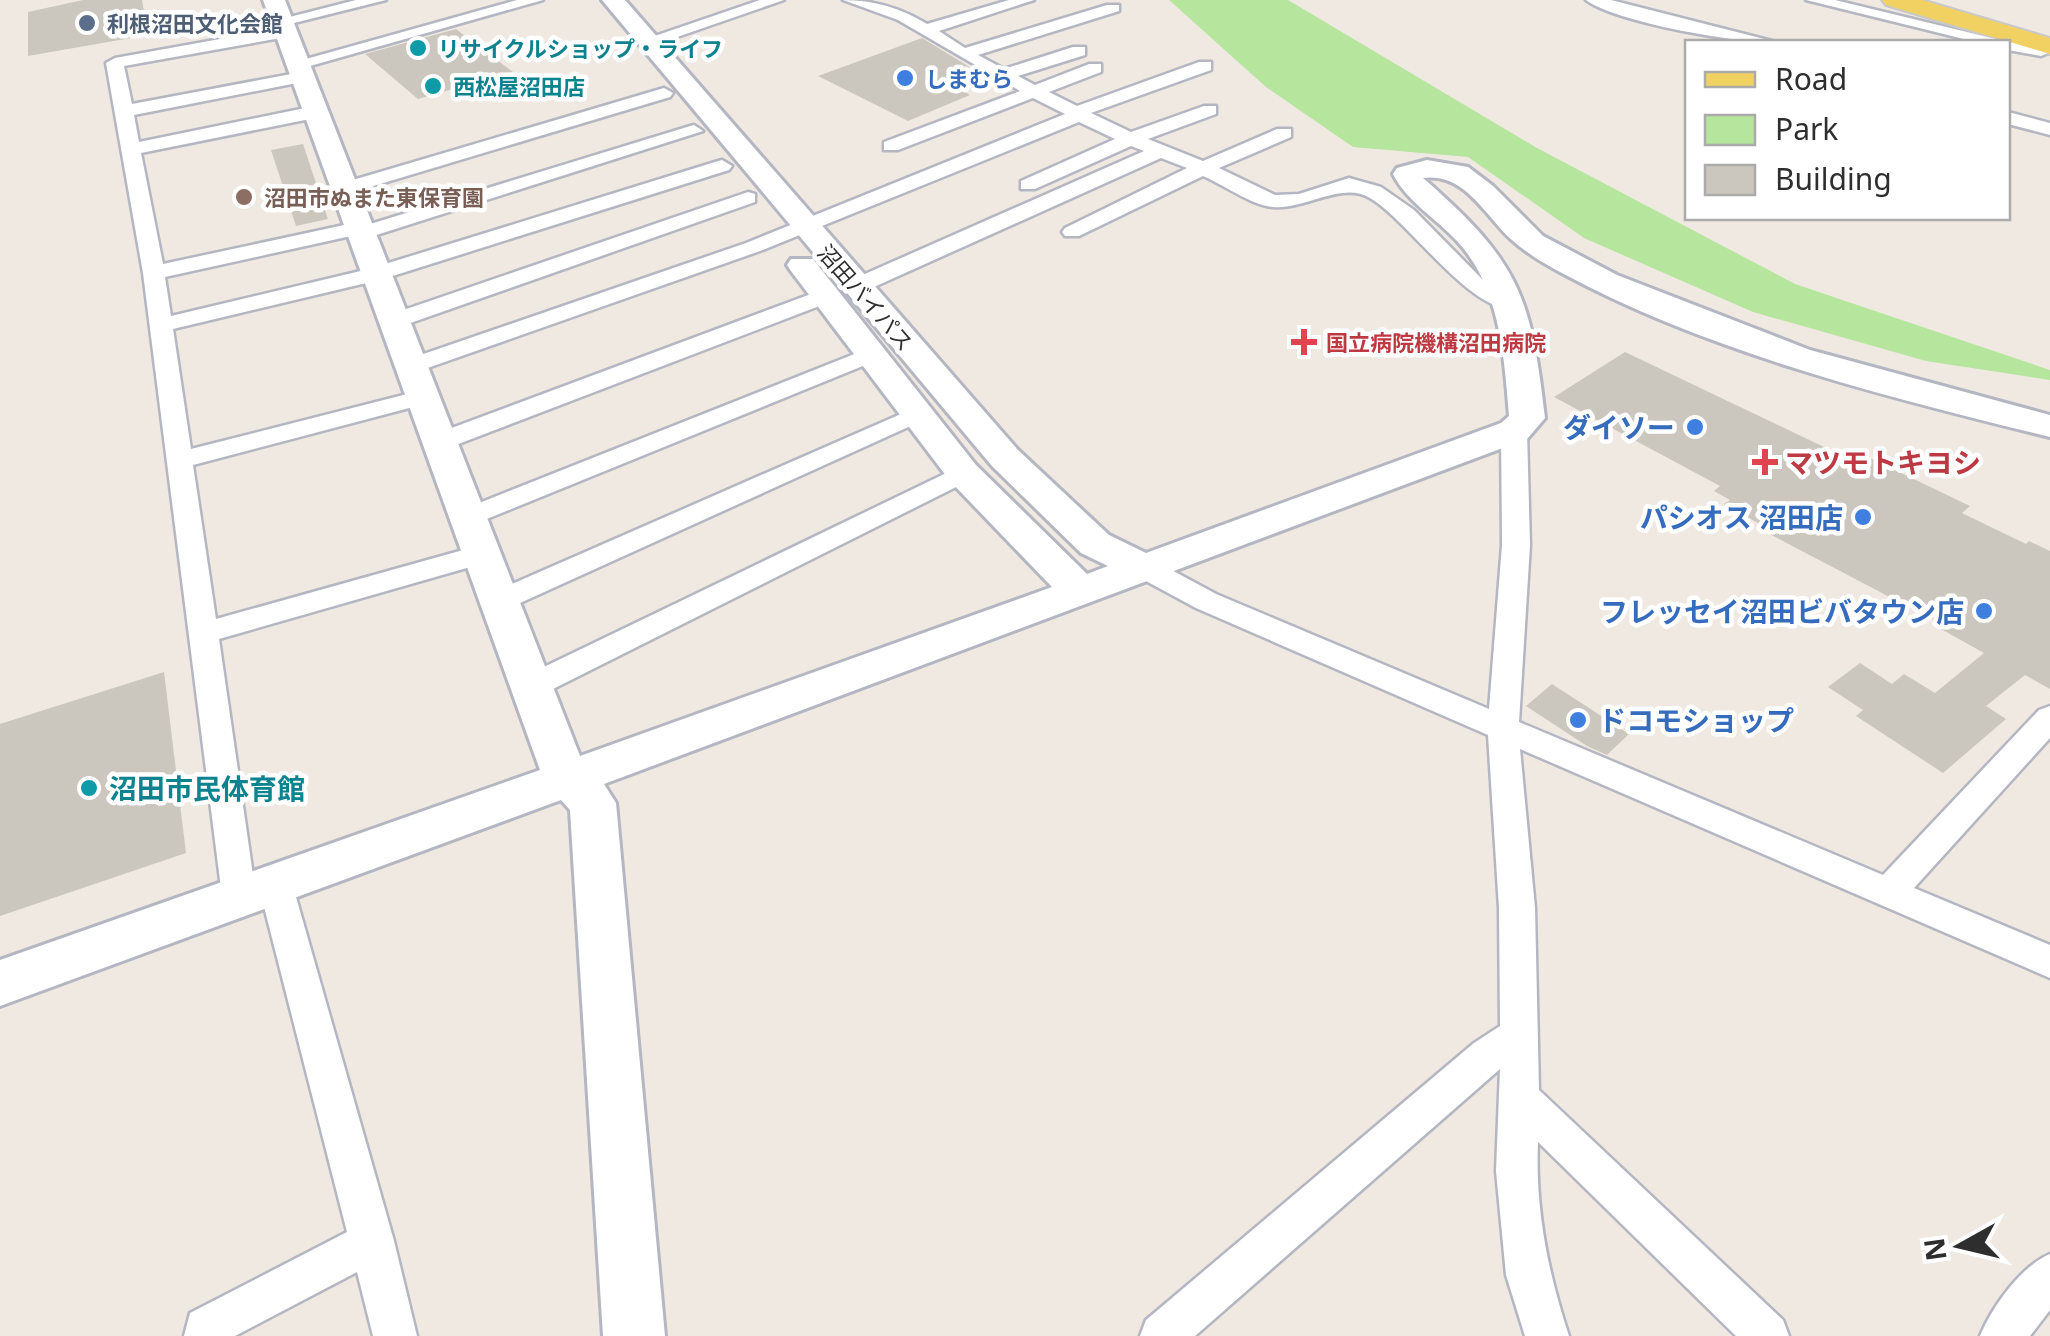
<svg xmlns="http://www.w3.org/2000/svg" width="2050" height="1336" viewBox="0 0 2050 1336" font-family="'Noto Sans','Noto Sans JP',sans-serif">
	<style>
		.green { fill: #b6e59e }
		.building { fill: #cbc7bf }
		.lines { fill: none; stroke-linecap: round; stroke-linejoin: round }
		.street-casing { stroke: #b4b7c1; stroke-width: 5 }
		.secondary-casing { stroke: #b4b7c1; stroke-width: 6 }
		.primary-casing { stroke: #c9c9c9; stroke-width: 4 }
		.street { fill: #fff; fill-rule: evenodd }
		.secondary { fill: #fff; fill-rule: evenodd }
		.primary { fill: #f2d163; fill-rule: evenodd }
		.service-dot { fill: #5c6f8a; stroke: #fff; stroke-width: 4 }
		.culture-dot { fill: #0f9aa8; stroke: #fff; stroke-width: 4 }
		.shop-dot { fill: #3f7fe0; stroke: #fff; stroke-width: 4 }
		.education-dot { fill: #8d6e63; stroke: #fff; stroke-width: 4 }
		.health-dot { fill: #e0444e; stroke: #fff; stroke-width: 4 }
		.labels { text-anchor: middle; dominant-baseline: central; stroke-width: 9; stroke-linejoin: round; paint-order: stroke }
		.far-service-label { font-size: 22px; font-weight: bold; fill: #4e5e75; stroke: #fff; text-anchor: start }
		.far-culture-label { font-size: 22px; font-weight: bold; fill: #0d838f; stroke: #fff; text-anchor: start }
		.far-shop-label { font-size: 22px; font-weight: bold; fill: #366cbe; stroke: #fff; text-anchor: start }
		.far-education-label { font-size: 22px; font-weight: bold; fill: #785e54; stroke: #fff; text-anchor: start }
		.far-street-label { font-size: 22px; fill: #2e2e2e; stroke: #fff }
		.far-health-label { font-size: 22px; font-weight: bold; fill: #be3a42; stroke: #fff; text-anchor: start }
		.shop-label { font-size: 28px; font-weight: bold; fill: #366cbe; stroke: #fff; text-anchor: end }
		.health-label { font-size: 28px; font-weight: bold; fill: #be3a42; stroke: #fff; text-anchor: start }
		.culture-label { font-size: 28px; font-weight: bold; fill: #0d838f; stroke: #fff; text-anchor: start }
	</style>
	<rect width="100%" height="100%" fill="#efe9e1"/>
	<!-- green -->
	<polygon class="green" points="1169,0 1288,0 1537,148 1795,284 2050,370 2050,380 1926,361 1753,312 1584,238 1468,157 1353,147 1266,87"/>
	<!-- building -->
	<g class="building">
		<polygon points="83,0 142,0 148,35 28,56 28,12"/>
		<polygon points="456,29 513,72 418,99 365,54"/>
		<polygon points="922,38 991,80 963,91 970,95 908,121 818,76"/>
		<polygon points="303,144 328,219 296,226 271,150"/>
		<polygon points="1625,352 1843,456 1851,449 1970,506 1962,513 2026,544 2029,541 2050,551 2050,689 2025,675 1986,706 2006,719 1943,773 1856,716 1863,710 1828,687 1860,663 1892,684 1904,674 1935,693 1984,653 1941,629 1945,626 1756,527 1760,524 1724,504 1730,500 1714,491 1720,486 1554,397"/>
		<polygon points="164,672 186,853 0,916 0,724"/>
		<polygon points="1552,684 1629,734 1607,755 1587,746 1526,706"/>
	</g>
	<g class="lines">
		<defs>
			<g id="street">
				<polygon points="356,0 386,0 282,26 274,21"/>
				<polygon points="517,0 543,0 303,68 288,64"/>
				<polygon points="760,0 784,0 654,45 640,41"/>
				<path d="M843,0c31,0 58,8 84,24l82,-24h25l-95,31 26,17 142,-43h12v6l-141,44 26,14 69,-22h12v8l-67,21 17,9 54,-21h12v8l-52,20 28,14 122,-44h12v8l-120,43 40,19 73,-26h12v8l-68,25 55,22 74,-32h14v8l-72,31 56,27 24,-1 50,-16 32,9 33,23 68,69 35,23 -3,5c-40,10 -107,-88 -144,-109 -28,-17 -65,12 -97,9 -22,-2 -49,-22 -70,-31l-124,60h-14l-3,-4 3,-4 122,-60 -26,-10 -296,133h-16l-3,-5 3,-5 295,-130 -13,-5 -96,43h-14v-8l94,-42 -36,-17 -319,129 -341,120h-16l-4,-5 4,-5 343,-118 319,-129 -32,-16 -135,52h-14v-8l136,-51 -122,-71z"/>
				<path d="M1586,0h25l165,42c-37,2 -161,-20 -190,-42z"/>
				<polygon points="1806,0 1835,0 2004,41 2038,45 2050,39 2050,52 2041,56 2008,50 2008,42 1976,42"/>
				<polygon points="286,27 292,28 292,36 124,66 132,104 302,72 311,77 302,82 134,115 139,142 315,106 324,112 315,118 141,153 163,264 358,222 367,225 687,127 694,125 703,131 367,238 351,236 165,277 171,316 369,269 715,162 722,160 732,166 729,170 383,279 173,329 191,449 423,390 435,397 432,402 193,465 216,619 481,545 491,547 495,554 491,561 219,639 256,896 251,906 239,911 227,906 222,896 143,273 106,63 115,58"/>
				<polygon points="664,88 673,93 670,97 350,193 336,193 333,189 336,185"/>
				<polygon points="2008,112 2050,123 2050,135 2008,124"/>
				<polygon points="748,192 755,194 755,202 402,326 386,326 383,321 386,316"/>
				<polygon points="827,288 838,295 835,300 448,448 430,448 426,442 430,436"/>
				<polygon points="872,347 880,349 884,354 880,359 477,523 459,523 455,517 459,511"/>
				<polygon points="917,407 926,409 929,414 926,419 509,608 489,608 485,601 489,594"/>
				<path d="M1514,423l13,8 3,114 -11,177 364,153 156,-165 11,-4v32l-136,150 136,57v33l-530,-229 15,159 4,182 244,230 6,16h-53l-198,-194c-3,67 10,131 31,194h-44l-19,-61 -10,-104 4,-102 -305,267h-55l6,-16 328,-277 26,-17 -1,-118 -11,-173 -292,-127 -63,-34 -4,-7 4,-7h20l63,34 273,115 13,-164 -1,-114z"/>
				<polygon points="963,465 972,467 976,473 972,479 541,695 530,698 519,695 515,687 519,679"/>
				<polygon points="275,868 287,873 292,883 394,1241 417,1336 373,1336 357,1272 235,1336 184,1336 190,1313 347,1232 258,883 263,873"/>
				<path d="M2050,1254v56l-20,26h-50c12,-29 41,-70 70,-82z"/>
			</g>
			<path id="secondary" d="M263,0h22l295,756 472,-169 -102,-106 -159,-210 -4,-6 4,-6h22l163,206 111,109 21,-8 -27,-13 -89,-87 -390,-466h23l393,450 91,85 37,18 355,-130 8,-7c-5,-61 -9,-129 -52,-175 -20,-22 -51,-40 -64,-67l4,-6 30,-8 41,7 25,19 50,50 74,39 193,75 240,65v22c-160,-39 -342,-85 -488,-164 -17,-9 -36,-20 -50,-33 -27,-24 -47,-68 -89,-62 95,83 108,116 122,240l-18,21 -923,345 12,19 49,533h-62l-33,-526 -9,-10 -561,206v-46l540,-190z"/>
			<polygon id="primary" points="1882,0 1922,0 2050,38 2050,54 1886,5"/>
		</defs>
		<!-- street casing -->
		<use href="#street" class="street-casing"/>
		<!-- secondary casing -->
		<use href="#secondary" class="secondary-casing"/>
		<!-- primary casing -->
		<use href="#primary" class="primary-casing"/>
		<!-- street -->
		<use href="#street" class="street"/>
		<!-- secondary -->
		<use href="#secondary" class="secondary"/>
		<!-- primary -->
		<use href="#primary" class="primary"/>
	</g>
	<!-- markers -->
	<circle class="service-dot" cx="87" cy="23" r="10"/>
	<g class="culture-dot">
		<circle cx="418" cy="48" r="10"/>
		<circle cx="433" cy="86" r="10"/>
		<circle cx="89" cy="788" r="10"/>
	</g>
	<g class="shop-dot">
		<circle cx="905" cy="78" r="10"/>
		<circle cx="1695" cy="427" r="10"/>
		<circle cx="1863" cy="517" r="10"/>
		<circle cx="1984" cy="611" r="10"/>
		<circle cx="1578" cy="720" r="10"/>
	</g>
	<circle class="education-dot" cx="244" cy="197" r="10"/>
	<g class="health-dot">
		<path d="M1299 327h10v10h10v10h-10v10h-10v-10h-10v-10h10z"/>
		<path d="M1760 447h10v10h10v10h-10v10h-10v-10h-10v-10h10z"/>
	</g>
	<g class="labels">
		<!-- far-service labels -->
		<g class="far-service-label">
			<text x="107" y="23">利根沼田文化会館</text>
		</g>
		<!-- far-culture labels -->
		<g class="far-culture-label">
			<text x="438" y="48">リサイクルショップ・ライフ</text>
			<text x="453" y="86">西松屋沼田店</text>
		</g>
		<!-- far-shop labels -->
		<g class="far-shop-label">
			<text x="925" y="78">しまむら</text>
		</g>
		<!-- far-education labels -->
		<g class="far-education-label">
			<text x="264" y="197">沼田市ぬまた東保育園</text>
		</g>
		<!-- far-street labels -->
		<g class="far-street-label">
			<text transform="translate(866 297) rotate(49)">沼田バイパス</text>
		</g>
		<!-- far-health labels -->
		<g class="far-health-label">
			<text x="1326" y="342">国立病院機構沼田病院</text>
		</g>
		<!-- shop labels -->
		<g class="shop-label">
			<text x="1675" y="427">ダイソー</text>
			<text x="1843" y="517">パシオス 沼田店</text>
			<text x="1964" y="611">フレッセイ沼田ビバタウン店</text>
			<text x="1598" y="720" text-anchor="start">ドコモショップ</text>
		</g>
		<!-- health labels -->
		<g class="health-label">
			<text x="1785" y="462">マツモトキヨシ</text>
		</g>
		<!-- culture labels -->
		<g class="culture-label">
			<text x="109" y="788">沼田市民体育館</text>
		</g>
	</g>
	<!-- legend -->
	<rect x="1685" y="40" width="325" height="180" fill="#ffffff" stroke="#ababab" stroke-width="2.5"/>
	<rect x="1705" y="72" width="50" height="15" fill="#f2d163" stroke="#ababab" stroke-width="2.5"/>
	<text x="1775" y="90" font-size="30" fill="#2e2e2e">Road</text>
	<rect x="1705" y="115" width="50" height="30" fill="#b6e59e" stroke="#ababab" stroke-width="2.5"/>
	<text x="1775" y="140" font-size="30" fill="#2e2e2e">Park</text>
	<rect x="1705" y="165" width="50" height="30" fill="#cbc7bf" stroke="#ababab" stroke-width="2.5"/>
	<text x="1775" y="190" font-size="30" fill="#2e2e2e">Building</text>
	<!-- north arrow -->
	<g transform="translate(1960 1246) rotate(262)" stroke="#ffffff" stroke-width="8" paint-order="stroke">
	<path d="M0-8L18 38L0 25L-18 38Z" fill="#2e2e2e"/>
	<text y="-15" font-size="28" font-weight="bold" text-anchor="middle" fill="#2e2e2e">N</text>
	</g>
</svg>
